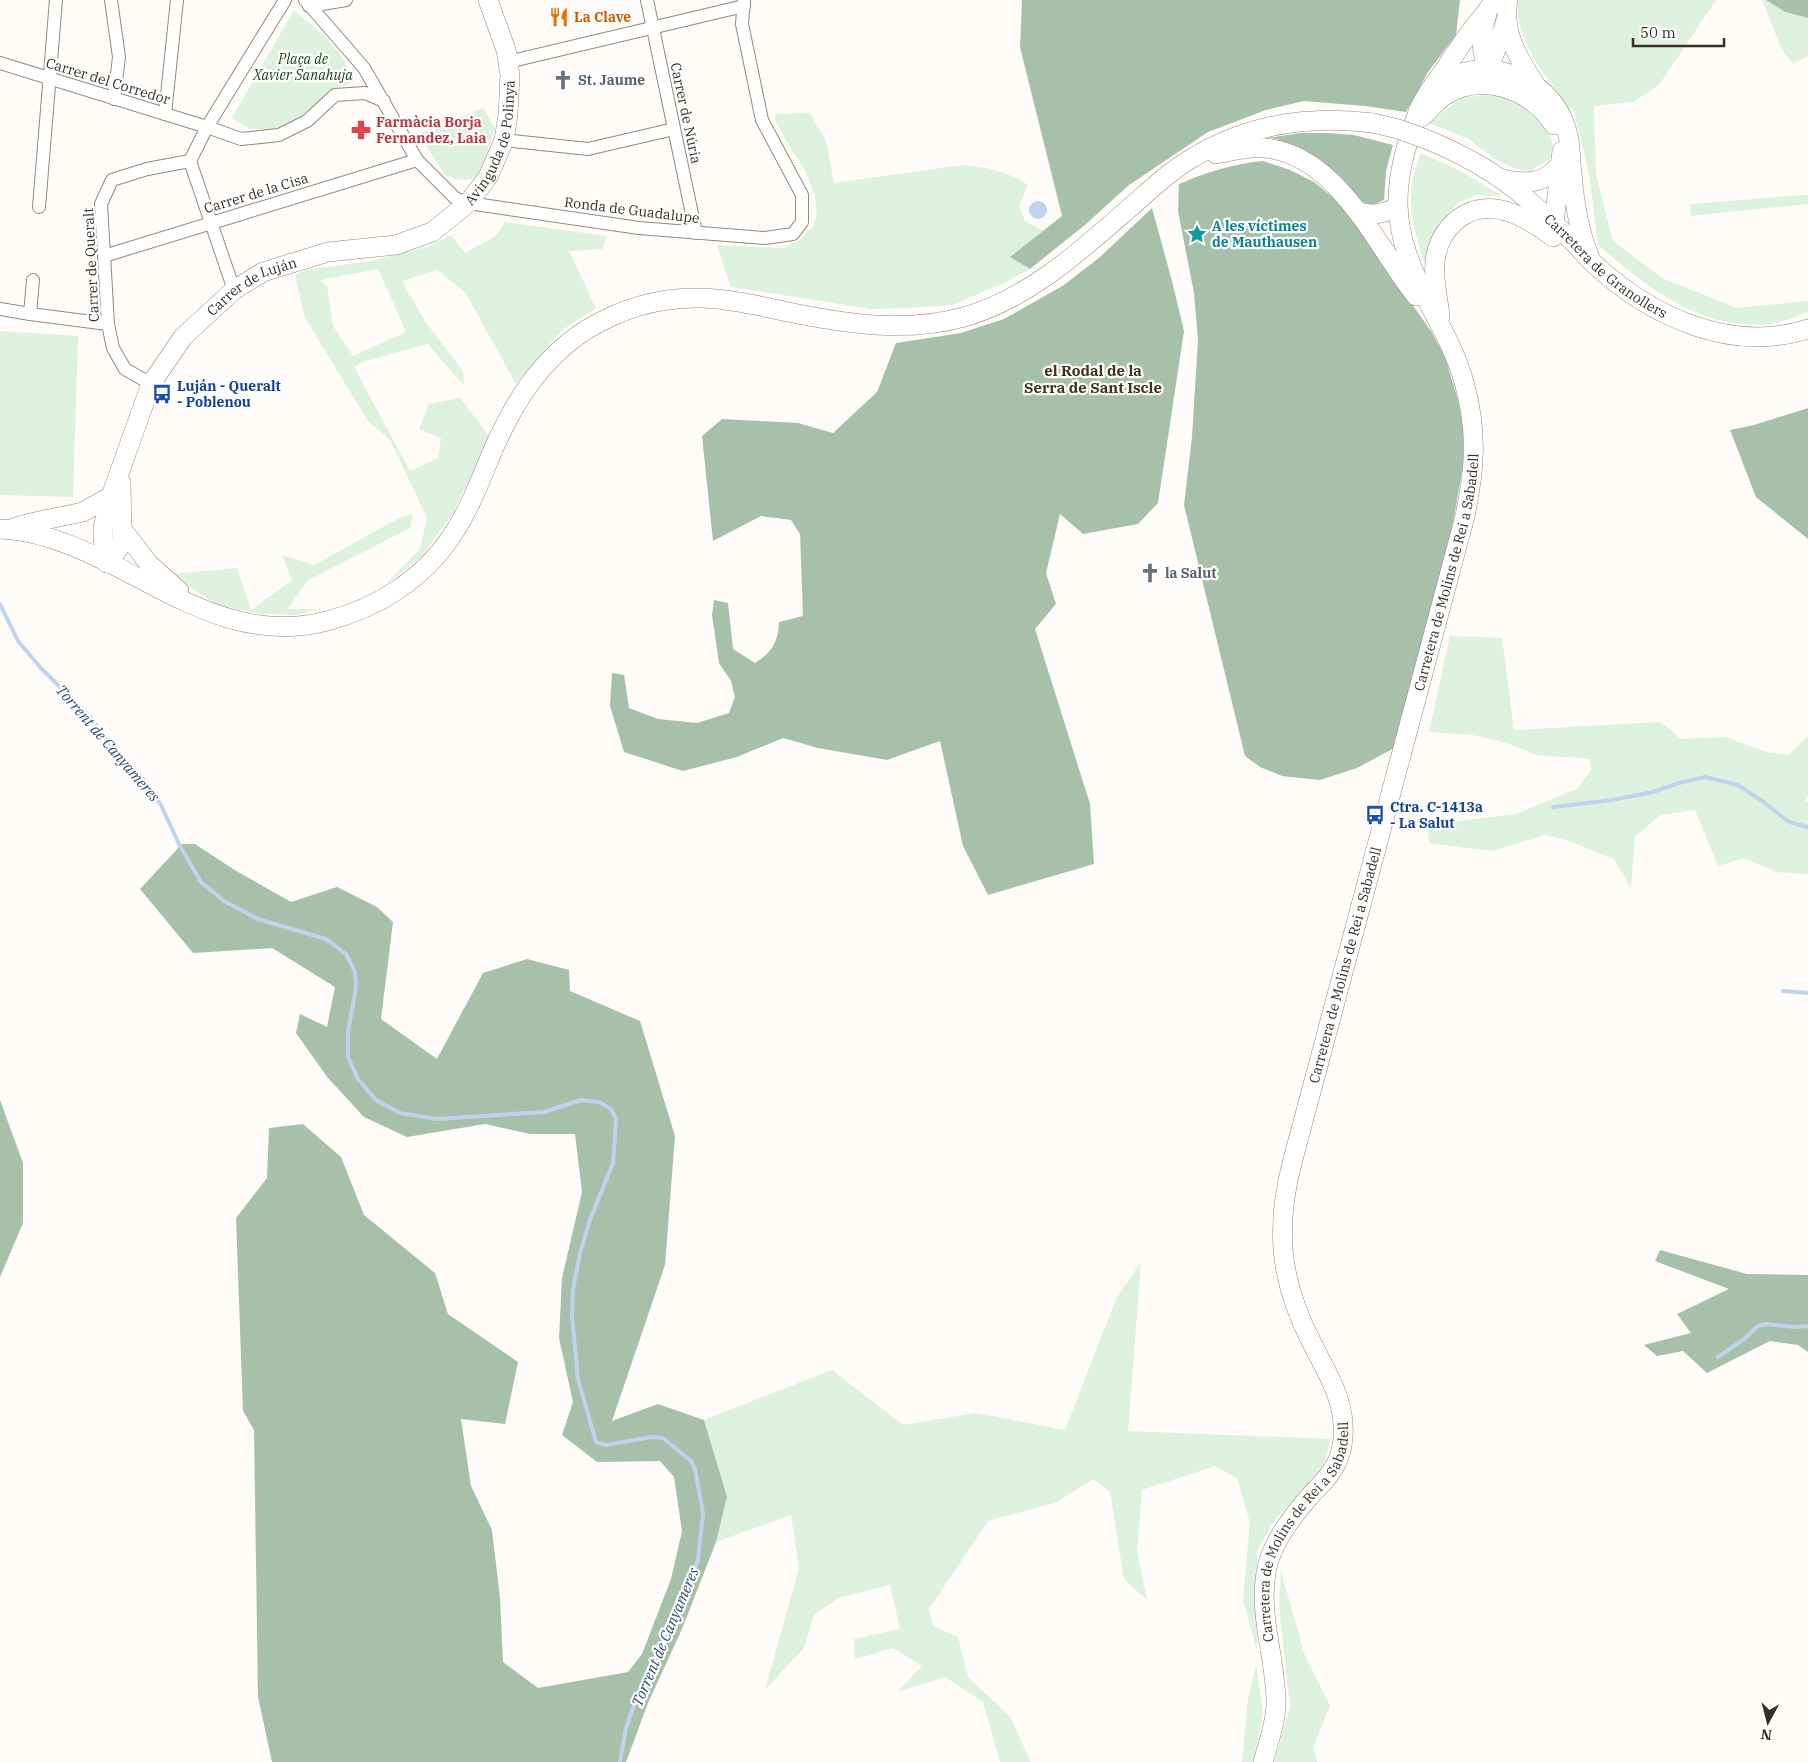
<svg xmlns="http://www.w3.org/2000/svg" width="1808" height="1762" viewBox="0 0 1808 1762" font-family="'IBM Plex Serif',serif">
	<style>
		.green { fill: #ddf2de; fill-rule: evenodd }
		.forest { fill: #a6c0a9 }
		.water { fill: #bfd3ee }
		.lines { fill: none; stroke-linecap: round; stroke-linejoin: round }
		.stream { stroke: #bfd3ee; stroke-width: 4 }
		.street-casing { stroke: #978879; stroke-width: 14 }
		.secondary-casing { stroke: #978879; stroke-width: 20 }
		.street { stroke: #fff; stroke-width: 12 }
		.secondary { stroke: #fff; stroke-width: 19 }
		.secondary-bridge-casing { stroke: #978879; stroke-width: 20; stroke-linecap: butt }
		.secondary-bridge { stroke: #fff; stroke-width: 19 }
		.labels { text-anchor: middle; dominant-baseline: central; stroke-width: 4.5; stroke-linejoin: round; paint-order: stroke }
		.food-label { font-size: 14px; font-weight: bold; fill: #c56008; stroke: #fff; text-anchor: start }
		.park-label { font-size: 14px; font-style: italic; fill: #1b4322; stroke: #fff }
		.worship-label { font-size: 14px; font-weight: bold; fill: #5b616d; stroke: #fff; text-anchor: start }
		.street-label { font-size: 14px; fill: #37302a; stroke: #fff }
		.health-label { font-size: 14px; font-weight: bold; fill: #be3a42; stroke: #fff; text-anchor: start }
		.culture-label { font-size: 14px; font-weight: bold; fill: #0d838f; stroke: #fff; text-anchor: start }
		.transit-label { font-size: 14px; font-weight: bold; fill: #164399; stroke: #fff; text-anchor: start }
		.neighbourhood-label { font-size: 15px; font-weight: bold; fill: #3f3225; stroke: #fff }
		.water-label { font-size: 15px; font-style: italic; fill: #2b486d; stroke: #fff }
	</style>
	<rect width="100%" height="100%" fill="#fefbf8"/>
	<!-- green -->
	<g class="green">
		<path d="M1517,0h199l-57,85 -26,17 -39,4 2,68 17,67 49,37 75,30 71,-7v11c-11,4 -22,9 -33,11 -71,11 -128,-36 -177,-78l-9,-72 -16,-65 -4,1c-25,-38 -51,-60 -52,-109z"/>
		<polygon points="1762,0 1766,0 1785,12 1808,18 1808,56 1793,64 1781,48"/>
		<path d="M294,10c20,18 57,45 58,73l-22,7 -26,25 -30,14h-24l-18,-11z"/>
		<polygon points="1486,95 1507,97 1533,113 1550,135 1553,146 1550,159 1531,171 1519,170 1496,160 1467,138 1429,123 1462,98"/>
		<polygon points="483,108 495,128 481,173 475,178 464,180 454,179 445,175 419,134 437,126"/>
		<path d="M810,113l16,28 8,42 129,-18c22,2 47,7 65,20l-9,22 6,14 19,10 -33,26 19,12 -26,14 -52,22 -45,3 -35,1 -141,-22 -14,-42 66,3 17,-8 13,-14 4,-12 -2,-19 -10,-25 -17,-26 -13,-24v-6z"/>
		<path d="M1421,153l40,18 41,25 -26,-1 -18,8 -13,14 -14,24 -4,28c-10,-28 -19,-54 -15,-85 1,-10 6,-21 9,-31z"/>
		<polygon points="1804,195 1808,195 1808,204 1691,216 1690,204"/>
		<path d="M505,222l102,14 -5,13 -33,2 27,57 -35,23 -45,53 -51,-92 -28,-22 -35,11 25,43 36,47 1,15 -36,-42 -63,17 -11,6 56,104 28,-13 3,-20 -22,-9 10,-25 31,-6 30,39 -37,76 -32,44 -36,28 35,-36 7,-31 -37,-78 -22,-19 -63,-103 -10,-43 11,-5 65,-9 56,-14 24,-12 14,18 31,-17zM378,269l28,63 -53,24 -20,-30 -6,-40 -7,-6z"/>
		<polygon points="0,331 78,336 73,497 0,495"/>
		<polygon points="413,514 410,528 307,581 288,609 318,609 296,615 262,614 217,605 171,574 237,568 251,610 292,580 282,555 314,565 399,518"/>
		<polygon points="1450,636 1502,638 1514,730 1661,722 1681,739 1726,737 1766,752 1789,755 1808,736 1808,795 1805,801 1808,801 1808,874 1776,872 1744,858 1718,866 1695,810 1660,815 1635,837 1631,889 1614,859 1566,840 1545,835 1492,851 1429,843 1428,825 1516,814 1578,788 1591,770 1590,759 1537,755 1504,742 1472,735 1429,732"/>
		<polygon points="1141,1262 1128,1431 1331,1439 1323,1468 1276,1518 1257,1551 1257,1651 1243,1600 1250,1523 1237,1478 1215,1466 1142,1490 1137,1551 1147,1600 1124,1579 1110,1492 1093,1479 1057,1502 988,1521 929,1609 933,1626 958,1637 968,1677 1010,1717 1031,1762 1000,1762 983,1702 945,1677 897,1692 922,1666 893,1648 855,1659 854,1639 900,1629 890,1585 838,1598 814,1615 804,1648 765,1690 799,1568 791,1515 716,1542 727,1497 704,1420 832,1370 903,1425 976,1413 1065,1430 1116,1299"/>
		<polygon points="1281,1571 1304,1653 1330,1706 1313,1747 1317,1762 1274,1762 1290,1706 1279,1606"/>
		<polygon points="1256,1665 1263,1714 1253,1762 1242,1762 1248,1698"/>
	</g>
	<!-- forest -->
	<g class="forest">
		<polygon points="1022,0 1460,0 1456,35 1428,72 1406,112 1365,106 1304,101 1266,110 1208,132 1129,185 1086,224 1030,269 1010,257 1062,216 1020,47"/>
		<polygon points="1766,0 1808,0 1808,18 1785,12"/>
		<polygon points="1301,133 1327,133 1354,135 1393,145 1386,171 1384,200 1373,205 1362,202 1336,176 1292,146 1277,139 1267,138"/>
		<path d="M1263,161l27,9 24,12 26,21 91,128 14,26 13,43 6,33 -1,33 -7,40 -8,44 -50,196 -41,22 -37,12 -38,-4 -22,-9 -15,-11 -61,-251 8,-68 6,-97 -4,-47 -16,-82 1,-27c28,-12 53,-20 84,-23z"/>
		<path d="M1152,208l20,73 12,50 -26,172 -20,21 -55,10 -23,-20 -14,59 10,31 -21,25 55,175 4,60 -106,31 -25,-49 -23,-105 -53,19 -69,-12 -35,-10 -46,19 -54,14 -59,-19 -14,-46 2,-33 12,2 5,33 29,11 39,4 32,-10 6,-16 -4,-16 -12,-18 -7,-48 2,-15 14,3 5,46 22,14c17,-11 23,-20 24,-41l24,-6 -3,-82 -9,-14 -30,-4 -48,25 -11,-105 20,-17 76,4 35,10 44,-41 19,-49 65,-10 43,-14 60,-34 36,-28z"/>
		<polygon points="1808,408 1808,539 1756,497 1730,430 1754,425"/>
		<polygon points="182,844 195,844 233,869 291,902 337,887 377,907 393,922 381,1019 437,1059 483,973 527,959 569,970 570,991 640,1021 675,1136 665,1265 612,1421 658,1404 704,1420 727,1497 716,1542 682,1629 648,1703 626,1762 272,1762 258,1697 254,1430 243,1411 236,1218 267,1178 269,1128 303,1124 341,1157 364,1215 435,1273 448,1314 518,1362 505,1424 461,1419 471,1486 492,1530 500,1598 503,1662 538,1688 628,1672 642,1654 671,1579 682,1531 674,1477 660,1461 597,1462 562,1435 573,1402 559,1338 562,1278 582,1192 575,1134 530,1134 485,1124 407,1137 364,1117 328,1078 296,1033 300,1014 327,1027 335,987 272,948 193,953 140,889"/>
		<polygon points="0,1100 23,1163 23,1223 0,1277"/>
		<polygon points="1660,1250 1747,1274 1808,1275 1808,1352 1798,1345 1770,1341 1707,1373 1683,1351 1657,1356 1644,1345 1691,1333 1677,1314 1729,1289 1655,1261"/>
	</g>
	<!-- water -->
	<circle class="water" cx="1038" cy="210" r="9"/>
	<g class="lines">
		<!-- stream -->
		<g class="stream">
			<polyline points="0,604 18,641 40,667 90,717 112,747 145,781 161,805 179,844 201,882 224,901 258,919 326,939 346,954 355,972 356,988 348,1032 348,1057 358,1079 376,1100 400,1113 437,1119 544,1112 581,1100 599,1102 611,1109 616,1119 613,1163 590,1220 580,1253 573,1290 572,1316 578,1379 596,1442 606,1445 652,1437 663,1438 691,1461 695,1469 703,1513 698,1560 678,1610 634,1705 626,1728 620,1762"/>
			<polyline points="1553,807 1612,800 1653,792 1679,783 1705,777 1738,785 1765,803 1789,822 1808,827"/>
			<polyline points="1783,991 1808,993"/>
			<polyline points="1718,1357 1743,1340 1758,1326 1766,1324 1795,1327 1808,1326"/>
		</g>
		<defs>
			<g id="street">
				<polyline points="111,0 119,57 114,99"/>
				<polyline points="305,0 364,68 417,160 455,198 468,203 639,228 765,238 793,234 802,222 802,195 762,120 742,24 744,0"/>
				<polyline points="647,0 696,233"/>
				<polyline points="309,6 346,0"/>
				<polyline points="508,62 744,6"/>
				<polyline points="0,63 207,127 241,139 279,135 307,121 335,95 365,93 384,101"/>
				<polyline points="165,114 177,0"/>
				<polyline points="504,140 588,149 674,129"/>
				<polyline points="190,161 207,127 285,0"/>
				<polyline points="190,161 234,290"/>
				<polyline points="39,207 56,0"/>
				<polyline points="104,256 417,160"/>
				<polyline points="0,309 30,314 108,324"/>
				<polyline points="30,314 33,280"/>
				<polyline points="151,384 125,369 113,348 108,324 101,204 112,180 147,169 190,161"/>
			</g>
			<g id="secondary">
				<path d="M1508,0c-6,32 10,58 27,84"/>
				<path d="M1487,14c-7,21 -9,49 12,63"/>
				<polyline points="1487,72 1489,69 1506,21"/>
				<path d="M1435,85c21,-14 47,-19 72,-12 29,7 52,29 60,58 4,13 3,28 5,42 2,27 6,56 17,82"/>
				<path d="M1422,117c7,-7 14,-15 22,-21 39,-25 87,-6 110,29"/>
				<path id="s1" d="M1423,138c38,15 74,35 105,62 16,14 32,28 47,44 6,6 12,13 18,19 57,53 137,91 215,66"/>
				<path d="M1216,154c16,-3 32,-8 49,-6 73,7 111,98 151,148"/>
				<path d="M1502,179c26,5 42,6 59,-16"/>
				<path d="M1358,212c15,4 25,2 39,-5"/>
				<polyline points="1554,224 1562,151"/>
				<path d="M1440,316c-2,-20 -8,-41 -4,-61 3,-15 11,-27 22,-36 32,-24 68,-2 95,18"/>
				<polyline points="16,527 35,522 83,512 111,496"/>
				<path d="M0,529c115,5 203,125 327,92 50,-13 95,-41 124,-84 17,-25 28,-53 39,-80 21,-50 49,-97 96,-127 34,-21 74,-33 115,-32 29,1 59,8 87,14 58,12 118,21 176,5 63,-18 113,-63 161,-105 22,-19 44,-41 69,-55 55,-33 116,-42 179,-34"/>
				<polyline points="122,529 149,564 179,591"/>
				<path id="s2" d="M107,563l-4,-25v-11l8,-31 40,-112 32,-47 51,-47 29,-18 65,-20 68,-7 36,-13 36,-29 20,-26 16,-37 4,-25 2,-40 -4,-25 -18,-50"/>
				<polyline points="107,563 119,548 122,539 121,482"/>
				<path id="s3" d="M1263,1762c5,-19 13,-39 13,-59 0,-48 -21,-95 -7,-143 8,-24 24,-45 41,-64 9,-10 20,-19 26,-32 6,-12 8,-27 7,-40 -1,-29 -19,-56 -31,-81 -32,-61 -37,-114 -20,-180l172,-643c11,-49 14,-88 0,-138 -8,-29 -23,-55 -37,-82 -37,-73 -37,-112 -9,-188 4,-12 12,-22 19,-32 13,-18 24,-36 37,-53 7,-9 15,-17 20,-27"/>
			</g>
		</defs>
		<!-- street casing -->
		<use href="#street" class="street-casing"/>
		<!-- secondary casing -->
		<use href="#secondary" class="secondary-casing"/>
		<!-- street -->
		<use href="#street" class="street"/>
		<!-- secondary -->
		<use href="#secondary" class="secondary"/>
		<defs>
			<polyline id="secondary-bridge" points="1373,123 1398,129 1423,138"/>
		</defs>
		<!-- secondary-bridge casing -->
		<use href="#secondary-bridge" class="secondary-bridge-casing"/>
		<!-- secondary-bridge -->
		<use href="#secondary-bridge" class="secondary-bridge"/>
	</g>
	<!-- icons -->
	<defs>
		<symbol id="restaurant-bare" viewBox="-9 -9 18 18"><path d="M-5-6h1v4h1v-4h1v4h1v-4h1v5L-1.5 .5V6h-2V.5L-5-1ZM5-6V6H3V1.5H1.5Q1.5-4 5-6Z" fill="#e8710a" stroke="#fff" stroke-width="2.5" paint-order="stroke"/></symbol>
		<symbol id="church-bare" viewBox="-9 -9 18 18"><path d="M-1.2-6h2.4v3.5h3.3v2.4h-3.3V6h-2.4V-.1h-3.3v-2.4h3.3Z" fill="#6b7280" stroke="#fff" stroke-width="2.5" paint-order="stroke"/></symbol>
		<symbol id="pharmacy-bare" viewBox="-9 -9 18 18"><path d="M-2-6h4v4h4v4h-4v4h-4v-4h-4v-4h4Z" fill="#e0444e" stroke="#fff" stroke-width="2.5" paint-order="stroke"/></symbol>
		<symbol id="sight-bare" viewBox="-9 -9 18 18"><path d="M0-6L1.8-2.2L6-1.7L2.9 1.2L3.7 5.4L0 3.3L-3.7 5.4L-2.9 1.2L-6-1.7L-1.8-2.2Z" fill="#0f9aa8" stroke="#fff" stroke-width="2.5" paint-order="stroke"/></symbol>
		<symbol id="bus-bare" viewBox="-9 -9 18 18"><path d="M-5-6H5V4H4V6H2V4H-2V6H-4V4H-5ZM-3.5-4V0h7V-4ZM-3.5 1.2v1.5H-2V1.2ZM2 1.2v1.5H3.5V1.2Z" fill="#1a4fb4" stroke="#fff" stroke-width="2.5" paint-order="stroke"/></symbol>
	</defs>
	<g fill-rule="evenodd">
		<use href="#restaurant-bare" x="545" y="3" width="28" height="28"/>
		<use href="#church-bare" x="549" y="66" width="28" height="28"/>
		<use href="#pharmacy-bare" x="347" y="116" width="28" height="28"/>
		<use href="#sight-bare" x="1183" y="220" width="28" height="28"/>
		<use href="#bus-bare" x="148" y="380" width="28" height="28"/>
		<use href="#church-bare" x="1136" y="559" width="28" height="28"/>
		<use href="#bus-bare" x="1361" y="801" width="28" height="28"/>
	</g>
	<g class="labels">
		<!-- food labels -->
		<g class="food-label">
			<text x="574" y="17">La Clave</text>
		</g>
		<!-- park labels -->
		<g class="park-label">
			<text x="303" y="59">Plaça de<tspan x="303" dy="16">Xavier Sanahuja</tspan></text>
		</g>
		<!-- worship labels -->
		<g class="worship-label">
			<text x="578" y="80">St. Jaume</text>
			<text x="1165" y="573">la Salut</text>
		</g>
		<!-- street labels -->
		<g class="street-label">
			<text transform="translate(108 81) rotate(17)">Carrer del Corredor</text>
			<text transform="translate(686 113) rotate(78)">Carrer de Núria</text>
			<text stroke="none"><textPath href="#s2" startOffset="635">Avinguda de Polinyà</textPath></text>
			<text transform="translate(256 193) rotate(-17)">Carrer de la Cisa</text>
			<text transform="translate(632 210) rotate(7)">Ronda de Guadalupe</text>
			<text transform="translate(91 265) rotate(-93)">Carrer de Queralt</text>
			<text stroke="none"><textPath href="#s1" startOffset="225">Carretera de Granollers</textPath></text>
			<text stroke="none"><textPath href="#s2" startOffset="331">Carrer de Luján</textPath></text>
			<text stroke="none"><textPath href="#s3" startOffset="1248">Carretera de Molins de Rei a Sabadell</textPath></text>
			<text stroke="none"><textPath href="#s3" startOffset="842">Carretera de Molins de Rei a Sabadell</textPath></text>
			<text stroke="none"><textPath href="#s3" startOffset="244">Carretera de Molins de Rei a Sabadell</textPath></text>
		</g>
		<!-- health labels -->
		<g class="health-label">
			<text x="376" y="122">Farmàcia Borja<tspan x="376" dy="16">Fernandez, Laia</tspan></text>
		</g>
		<!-- culture labels -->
		<g class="culture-label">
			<text x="1212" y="226">A les víctimes<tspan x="1212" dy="16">de Mauthausen</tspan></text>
		</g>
		<!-- transit labels -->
		<g class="transit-label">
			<text x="177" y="386">Luján - Queralt<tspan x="177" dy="16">- Poblenou</tspan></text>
			<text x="1390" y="807">Ctra. C-1413a<tspan x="1390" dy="16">- La Salut</tspan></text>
		</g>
		<!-- neighbourhood labels -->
		<g class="neighbourhood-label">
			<text x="1093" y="370">el Rodal de la<tspan x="1093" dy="17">Serra de Sant Iscle</tspan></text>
		</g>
		<!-- water labels -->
		<g class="water-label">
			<text transform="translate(108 743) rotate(49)">Torrent de Canyameres</text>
			<text transform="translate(665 1637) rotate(-67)">Torrent de Canyameres</text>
		</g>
	</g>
	<!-- north arrow -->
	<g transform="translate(1768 1722) rotate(187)" stroke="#ffffff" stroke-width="4" paint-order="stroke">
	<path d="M0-4L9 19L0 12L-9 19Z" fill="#37302a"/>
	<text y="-8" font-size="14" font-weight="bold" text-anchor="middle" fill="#37302a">N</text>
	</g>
	<!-- scale -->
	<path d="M1633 38v8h91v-8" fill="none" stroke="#37302a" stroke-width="2.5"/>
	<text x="1640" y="38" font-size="15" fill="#37302a" stroke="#ffffff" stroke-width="4" paint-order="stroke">50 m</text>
</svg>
